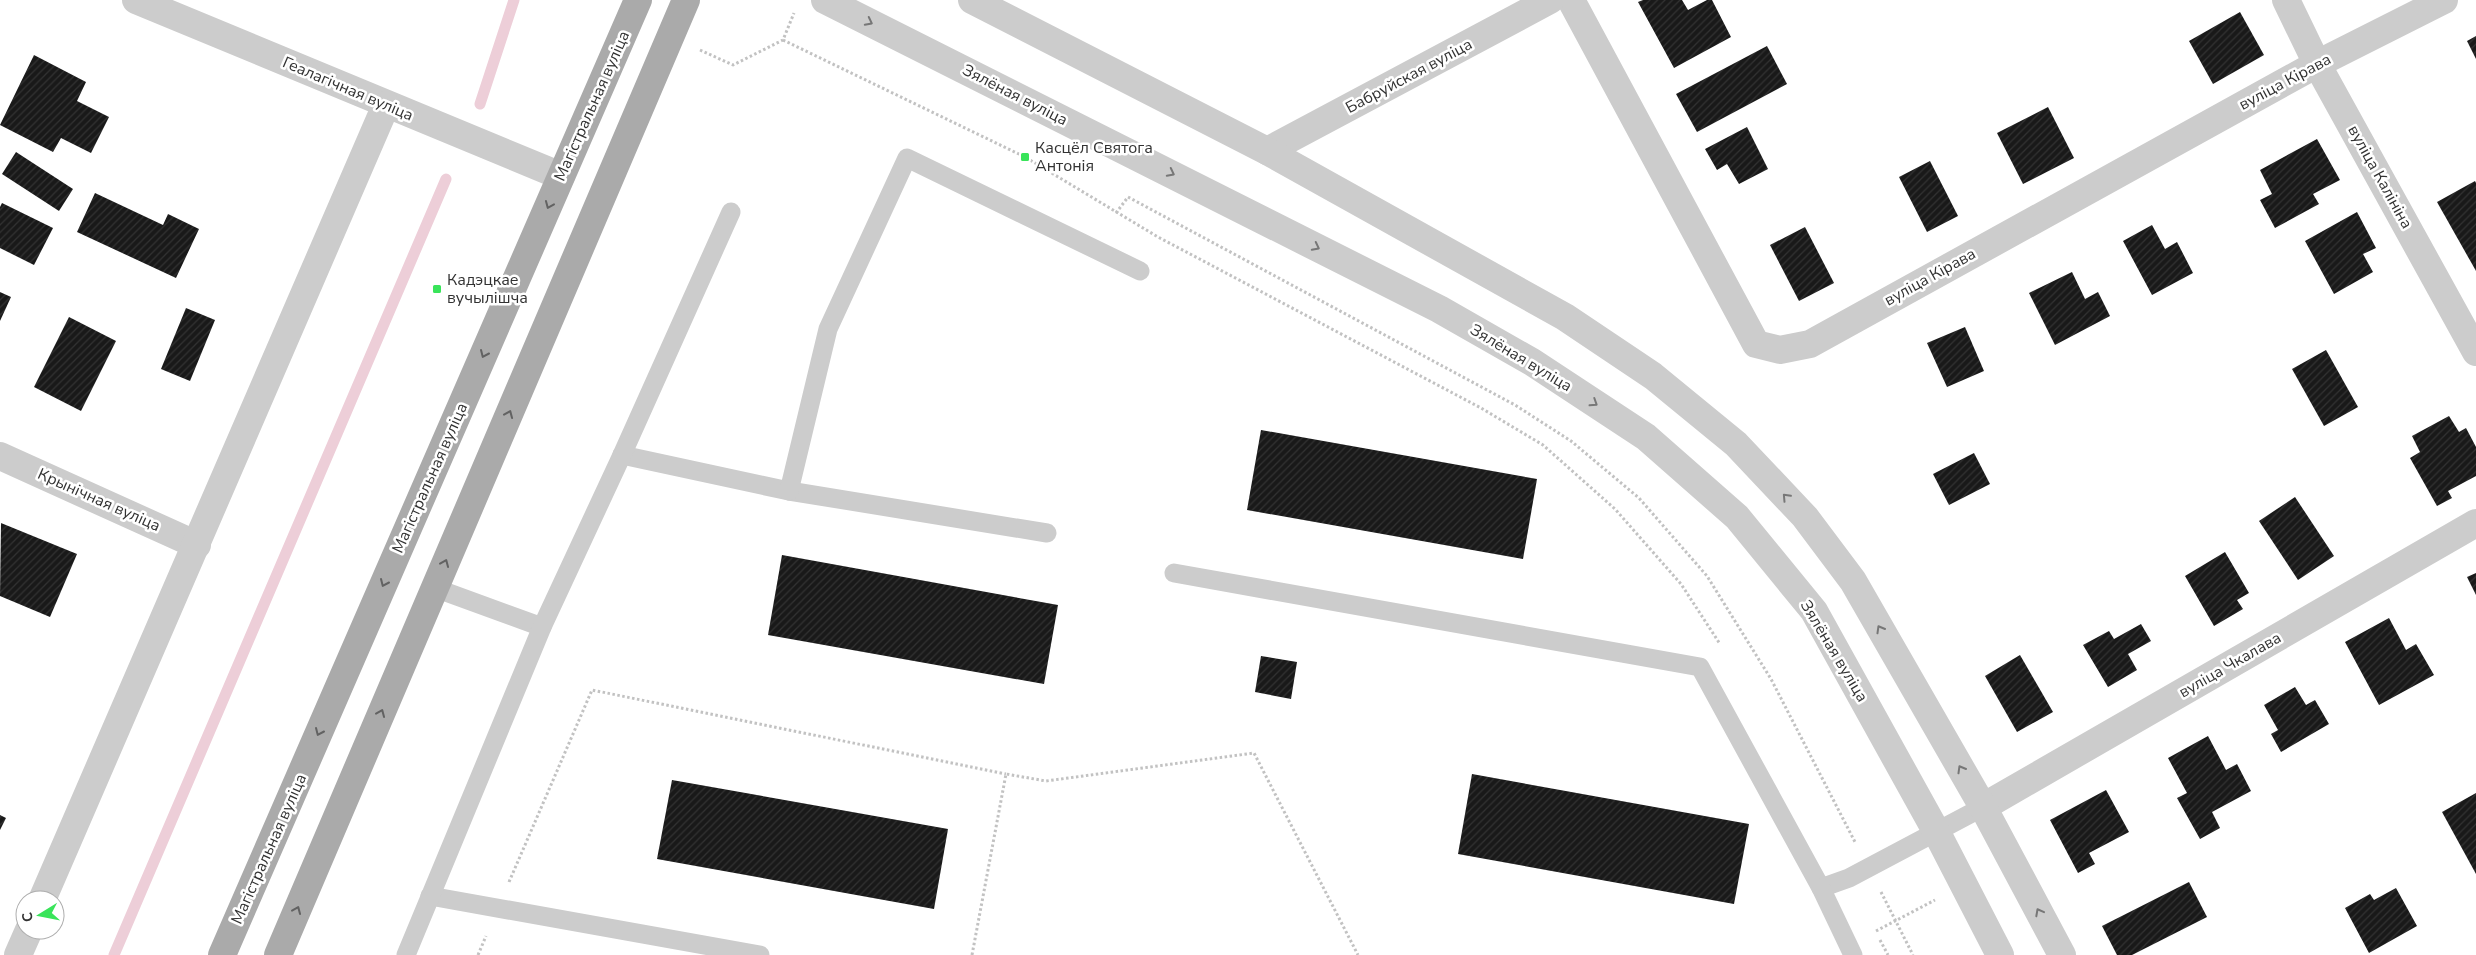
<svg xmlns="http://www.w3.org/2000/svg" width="2476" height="955" viewBox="0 0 2476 955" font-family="'Nunito Sans',sans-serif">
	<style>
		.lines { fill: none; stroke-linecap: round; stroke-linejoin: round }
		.stream { stroke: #edced8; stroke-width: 11 }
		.building { fill: url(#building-hatch) }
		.path { stroke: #c2c2c2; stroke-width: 3; stroke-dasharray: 2.5 2.5; stroke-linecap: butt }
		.service { stroke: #ccc; stroke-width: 19 }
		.minor { stroke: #ccc; stroke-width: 28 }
		.tertiary { stroke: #ccc; stroke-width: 28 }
		.primary { stroke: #aaa; stroke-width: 28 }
		.oneway { stroke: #777 }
		.oneway2 { stroke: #626262 }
		.poi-dot { fill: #39e45a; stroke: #fff; stroke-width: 2 }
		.labels { text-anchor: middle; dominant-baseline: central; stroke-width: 5; stroke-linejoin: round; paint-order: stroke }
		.street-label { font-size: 16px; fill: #323232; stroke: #fff }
		.poi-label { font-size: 16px; fill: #323232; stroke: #fff; text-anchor: start }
	</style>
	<defs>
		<pattern id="building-hatch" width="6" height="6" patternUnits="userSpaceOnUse" patternTransform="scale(1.25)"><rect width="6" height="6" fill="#191919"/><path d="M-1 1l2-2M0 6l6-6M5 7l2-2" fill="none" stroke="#323232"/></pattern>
	</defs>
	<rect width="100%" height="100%" fill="#fff"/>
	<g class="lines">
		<!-- stream -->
		<g class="stream">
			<polyline points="480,104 514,0"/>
			<polyline points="114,955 446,179"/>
		</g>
	</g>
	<!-- building -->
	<g class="building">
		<polygon points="1643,0 1682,0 1688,10 1707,0 1712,0 1731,37 1674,68 1638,2"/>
		<polygon points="2240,12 2264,55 2213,84 2189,41"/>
		<polygon points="2476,36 2476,59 2467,41"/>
		<polygon points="1767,46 1787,84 1697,132 1676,94"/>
		<polygon points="34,55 86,82 77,101 109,117 91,153 61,138 53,152 0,125"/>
		<polygon points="2048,107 2074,158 2023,184 1997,133"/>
		<polygon points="1747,127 1768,169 1739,184 1727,164 1717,170 1705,149"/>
		<polygon points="2317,139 2340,180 2313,194 2319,204 2275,228 2260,200 2272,194 2260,170"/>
		<polygon points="16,152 73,189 59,211 2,174"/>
		<polygon points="1930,161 1958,216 1927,232 1899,177"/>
		<polygon points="2475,181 2476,183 2476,271 2437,202"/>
		<polygon points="95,193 163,225 168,214 199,229 176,278 77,232"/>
		<polygon points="2,203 53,228 34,265 0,248 0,207"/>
		<polygon points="2357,212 2376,248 2363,254 2373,272 2334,294 2305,241"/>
		<polygon points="2152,225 2165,249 2177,242 2193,273 2152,295 2123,241"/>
		<polygon points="1805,227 1834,283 1799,301 1770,245"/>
		<polygon points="2072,272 2085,299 2098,292 2110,316 2055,345 2029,293"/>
		<polygon points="0,292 11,297 0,321"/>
		<polygon points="186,308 215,320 190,381 161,369"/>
		<polygon points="69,317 116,341 81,411 34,387"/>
		<polygon points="1965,327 1984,371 1947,387 1927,343"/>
		<polygon points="2326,350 2358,407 2324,426 2292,369"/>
		<polygon points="2449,416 2459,432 2466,428 2476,447 2476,476 2448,491 2452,498 2437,506 2410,458 2420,452 2412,436"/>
		<polygon points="1261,430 1537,479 1523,559 1247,510"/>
		<polygon points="1974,453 1990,484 1949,505 1933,474"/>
		<polygon points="2295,497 2334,556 2298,580 2259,521"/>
		<polygon points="1,523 77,554 50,617 0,596"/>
		<polygon points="2225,552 2249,593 2237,600 2243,609 2214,626 2185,576"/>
		<polygon points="782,555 1058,605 1044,684 768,635"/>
		<polygon points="2476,573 2476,595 2467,577"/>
		<polygon points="2389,618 2406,650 2416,644 2434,675 2379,705 2345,642"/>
		<polygon points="2141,624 2151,641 2128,654 2137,670 2108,687 2083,645 2109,631 2114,639"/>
		<polygon points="2020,655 2053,712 2017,732 1985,676"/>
		<polygon points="1261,656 1297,662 1291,699 1255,692"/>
		<polygon points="2295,687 2306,705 2315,700 2329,724 2281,752 2271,734 2278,730 2264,705"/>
		<polygon points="2208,736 2226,770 2237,764 2251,791 2212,812 2220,828 2200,839 2177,798 2187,793 2168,758"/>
		<polygon points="1472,774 1749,824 1734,904 1458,854"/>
		<polygon points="672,780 948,829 934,909 657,859"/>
		<polygon points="2106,790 2129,832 2089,853 2095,864 2078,873 2050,820"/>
		<polygon points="2476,793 2476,874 2442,812"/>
		<polygon points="0,815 6,818 0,830"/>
		<polygon points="2189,882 2207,917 2132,955 2117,955 2102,926"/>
		<polygon points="2396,888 2417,926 2369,953 2345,908 2370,894 2374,900"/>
	</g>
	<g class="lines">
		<!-- path -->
		<g class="path">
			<polyline points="783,40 1025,157 1158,237 1481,408 1543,445 1615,509 1681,584 1720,644"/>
			<polyline points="700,50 733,65 783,40 794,13"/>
			<polyline points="1116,213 1128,197 1515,405 1571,441 1639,498 1707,576 1771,679 1855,842"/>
			<polyline points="509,882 592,690 1006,774"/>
			<polyline points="1881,892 1913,955"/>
			<polyline points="1876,931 1935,900"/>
			<polyline points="1880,940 1888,955"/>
			<polyline points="478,955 486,936"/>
			<polyline points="972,955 1006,774 1046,781 1254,753 1358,955"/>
		</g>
		<!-- service -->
		<g class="service">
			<polyline points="622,455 789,491 1047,533"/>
			<polyline points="789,491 828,329 907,158 1140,271"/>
			<polyline points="1174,573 1700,667 1821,888 1849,878 1983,807"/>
			<polyline points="435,588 542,627"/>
			<polyline points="1821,888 1853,955"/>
			<polyline points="430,896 760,955"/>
			<polyline points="406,955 542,627 622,455 731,212"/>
		</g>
		<!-- minor -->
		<g class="minor">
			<polyline points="136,0 561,176"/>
			<polyline points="1571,0 1756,344 1780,350 1810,344 2317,64 2444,0"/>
			<polyline points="2286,0 2317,64 2476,352"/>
			<polyline points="1267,151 1550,0"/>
			<polyline points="0,456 197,545"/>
			<polyline points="1983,807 2476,523"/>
			<polyline points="42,900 386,105"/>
			<polyline points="18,955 29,930"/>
		</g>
		<!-- tertiary -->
		<g class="tertiary">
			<polyline points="825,0 1439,309 1532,362 1646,437 1737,517 1814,611 1936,831 2000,955"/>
			<polyline points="972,0 1267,151 1565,317 1653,376 1736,444 1805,517 1853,581 1983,807 2062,955"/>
		</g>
		<!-- primary -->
		<g class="primary">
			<polyline points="222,955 638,0"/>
			<polyline points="278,955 686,0"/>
		</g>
	</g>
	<!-- one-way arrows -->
	<defs><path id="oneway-chevron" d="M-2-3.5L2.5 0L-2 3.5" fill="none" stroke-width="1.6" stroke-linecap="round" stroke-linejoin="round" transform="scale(1.25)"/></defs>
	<g class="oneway">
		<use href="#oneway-chevron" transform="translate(869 22) rotate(27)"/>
		<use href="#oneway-chevron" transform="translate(1171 173) rotate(27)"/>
		<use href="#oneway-chevron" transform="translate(1316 247) rotate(27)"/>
		<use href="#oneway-chevron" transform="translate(1594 403) rotate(33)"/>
		<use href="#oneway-chevron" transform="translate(1786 497) rotate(-133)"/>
		<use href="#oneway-chevron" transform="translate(1880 629) rotate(-120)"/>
		<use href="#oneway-chevron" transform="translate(1961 769) rotate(-120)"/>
		<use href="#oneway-chevron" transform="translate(2039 912) rotate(-118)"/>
	</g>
	<g class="oneway2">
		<use href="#oneway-chevron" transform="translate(549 205) rotate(113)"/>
		<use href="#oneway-chevron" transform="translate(484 354) rotate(114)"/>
		<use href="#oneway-chevron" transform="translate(509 414) rotate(-67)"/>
		<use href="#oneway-chevron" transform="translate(445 563) rotate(-67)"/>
		<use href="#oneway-chevron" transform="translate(384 583) rotate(114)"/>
		<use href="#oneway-chevron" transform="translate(381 713) rotate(-67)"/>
		<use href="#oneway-chevron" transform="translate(319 732) rotate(114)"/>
		<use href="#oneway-chevron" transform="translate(297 910) rotate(-67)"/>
	</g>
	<!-- markers -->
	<g class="poi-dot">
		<rect x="1020" y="152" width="10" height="10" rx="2.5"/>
		<rect x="432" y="284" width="10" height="10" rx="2.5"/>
	</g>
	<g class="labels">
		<!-- street labels -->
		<g class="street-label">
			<text transform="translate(1409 76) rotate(-28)">Бабруйская вуліца</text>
			<text transform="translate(2285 82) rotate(-28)">вуліца Кірава</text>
			<text transform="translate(348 89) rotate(23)">Геалагічная вуліца</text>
			<text transform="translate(1015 95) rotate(27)">Зялёная вуліца</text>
			<text transform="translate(592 106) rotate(-66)">Магістральная вуліца</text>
			<text transform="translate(2380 177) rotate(61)">вуліца Калініна</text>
			<text transform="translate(1930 277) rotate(-29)">вуліца Кірава</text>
			<text transform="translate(1521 358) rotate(31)">Зялёная вуліца</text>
			<text transform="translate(430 478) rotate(-66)">Магістральная вуліца</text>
			<text transform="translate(99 500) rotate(24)">Крынічная вуліца</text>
			<text transform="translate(1834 651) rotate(59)">Зялёная вуліца</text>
			<text transform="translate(2230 665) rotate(-30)">вуліца Чкалава</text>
			<text transform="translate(269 849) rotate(-66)">Магістральная вуліца</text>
		</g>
		<!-- poi labels -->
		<g class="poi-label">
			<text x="1035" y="148">Касцёл Святога<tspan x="1035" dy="18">Антонія</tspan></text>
			<text x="447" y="280">Кадэцкае<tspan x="447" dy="18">вучылішча</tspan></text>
		</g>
	</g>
	<!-- north arrow -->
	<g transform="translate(40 915) rotate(260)"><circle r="24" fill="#ffffff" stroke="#adadad"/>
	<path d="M0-4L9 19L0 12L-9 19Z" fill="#39e45a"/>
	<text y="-8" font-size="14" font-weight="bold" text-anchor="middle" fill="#323232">С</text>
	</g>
</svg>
